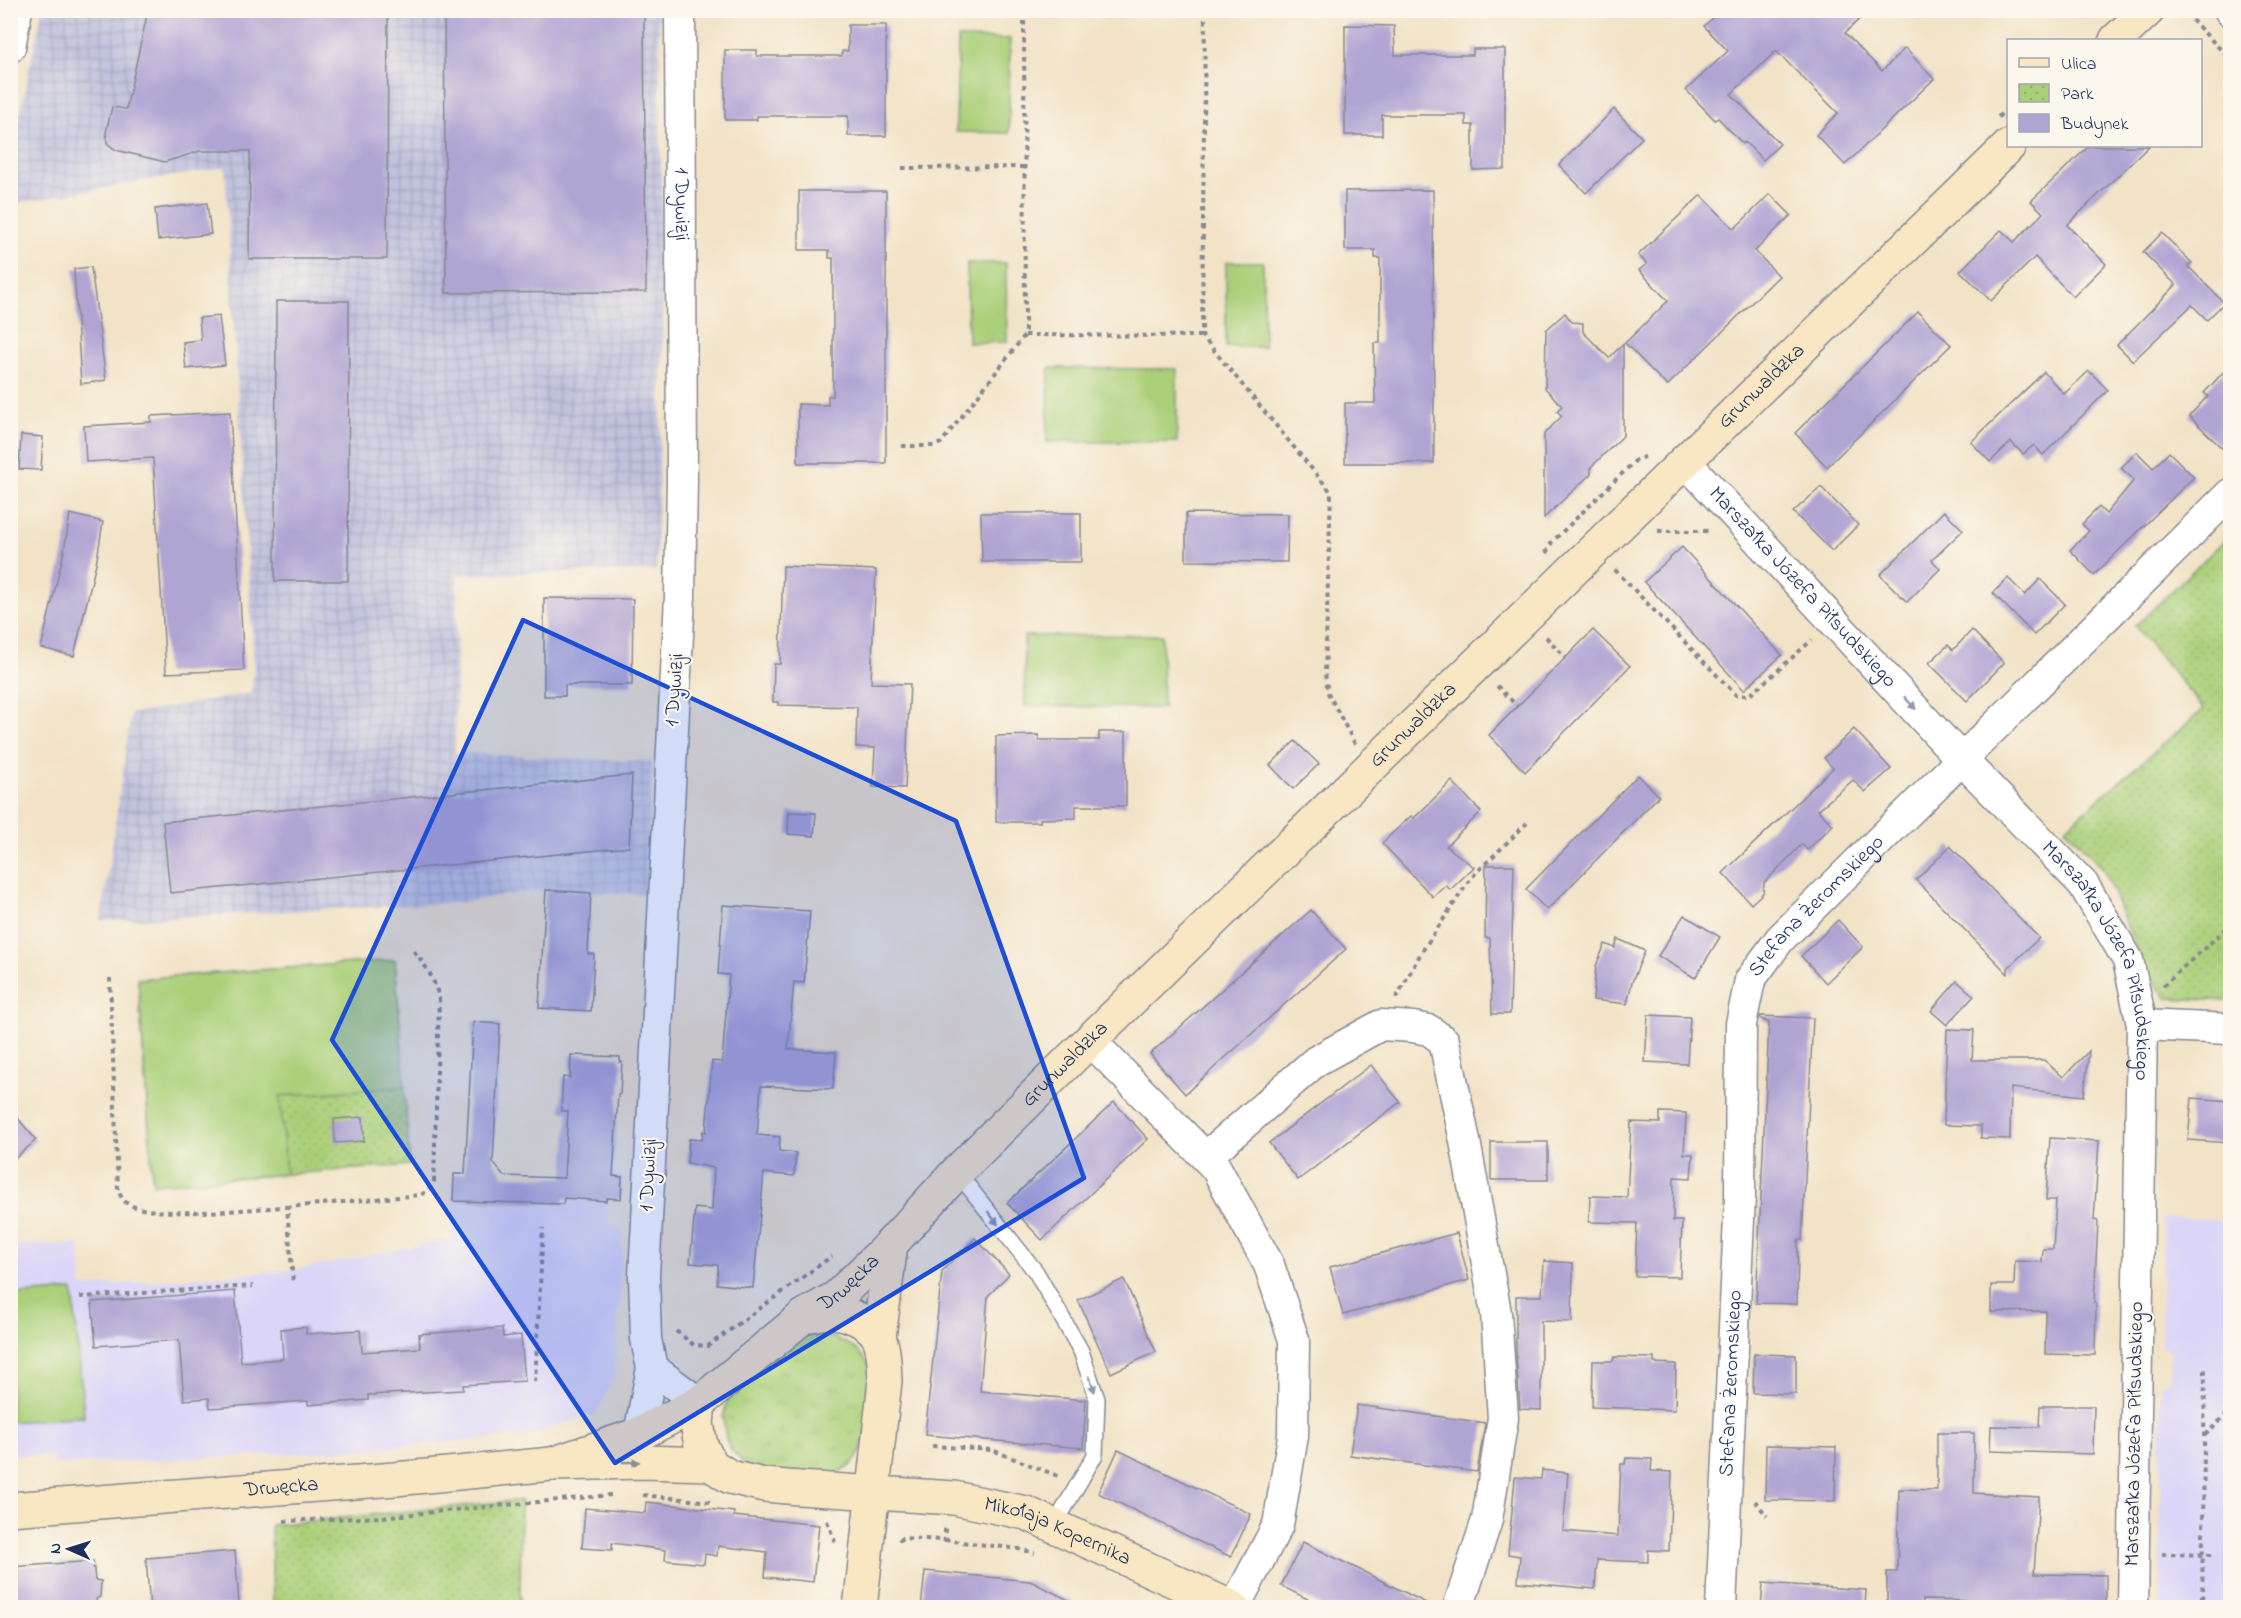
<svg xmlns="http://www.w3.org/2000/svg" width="2241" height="1618" viewBox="0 0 2241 1618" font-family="'Indie Flower',sans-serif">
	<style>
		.built { fill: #dbd6f7 }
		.industrial { fill: url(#industrial-grid) }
		.grass { fill: url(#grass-tufts); stroke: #627f6b; stroke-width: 1.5 }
		.park { fill: url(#park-dots); stroke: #627f6b; stroke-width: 1.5 }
		.garden { fill: #aacf78; stroke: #627f6b; stroke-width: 1.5 }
		.building { fill: #b0a4d3 }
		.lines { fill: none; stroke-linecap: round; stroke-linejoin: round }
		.lane-casing { stroke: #868992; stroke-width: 18 }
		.street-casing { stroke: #868992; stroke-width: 33 }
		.secondary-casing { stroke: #868992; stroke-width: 36 }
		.path { stroke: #868992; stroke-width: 4; stroke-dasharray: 4.5 4.5; stroke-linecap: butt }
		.lane { stroke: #fff; stroke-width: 15 }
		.street { stroke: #fff; stroke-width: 30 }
		.secondary { stroke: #f9e7c3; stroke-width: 33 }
		.oneway { fill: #8d97ae }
		.oneway2 { fill: #8a8b90 }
		.marked { fill: #1d4ed8; fill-opacity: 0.2; stroke: #1d4ed8; stroke-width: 4.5; stroke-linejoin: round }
		.labels { text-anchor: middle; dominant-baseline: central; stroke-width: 4.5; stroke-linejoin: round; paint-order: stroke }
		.street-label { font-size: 21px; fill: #1b2f5e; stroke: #fbf7ec }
	</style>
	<defs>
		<pattern id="industrial-grid" width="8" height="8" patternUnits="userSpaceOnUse" patternTransform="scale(1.5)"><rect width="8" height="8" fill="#c1c2dd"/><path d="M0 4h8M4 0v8" fill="none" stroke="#a5a7c0"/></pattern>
		<pattern id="grass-tufts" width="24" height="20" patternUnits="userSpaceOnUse" patternTransform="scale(1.5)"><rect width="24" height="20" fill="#aacf78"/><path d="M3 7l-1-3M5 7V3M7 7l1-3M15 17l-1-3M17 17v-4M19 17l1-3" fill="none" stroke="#92b26a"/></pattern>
		<pattern id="park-dots" width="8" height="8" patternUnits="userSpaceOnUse" patternTransform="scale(1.5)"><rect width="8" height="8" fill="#aacf78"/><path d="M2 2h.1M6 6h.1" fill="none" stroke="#92b26a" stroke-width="1.8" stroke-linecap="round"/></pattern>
	</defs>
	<rect width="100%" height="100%" fill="#fbf7ec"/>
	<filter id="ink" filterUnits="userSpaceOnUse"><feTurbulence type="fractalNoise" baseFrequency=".0167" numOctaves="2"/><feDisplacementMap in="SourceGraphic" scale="12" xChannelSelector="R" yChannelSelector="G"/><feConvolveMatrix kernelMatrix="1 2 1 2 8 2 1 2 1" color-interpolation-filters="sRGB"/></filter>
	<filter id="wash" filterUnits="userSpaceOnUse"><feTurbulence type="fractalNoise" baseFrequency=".008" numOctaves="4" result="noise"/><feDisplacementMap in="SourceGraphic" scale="24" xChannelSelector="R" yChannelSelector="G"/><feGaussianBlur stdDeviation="1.35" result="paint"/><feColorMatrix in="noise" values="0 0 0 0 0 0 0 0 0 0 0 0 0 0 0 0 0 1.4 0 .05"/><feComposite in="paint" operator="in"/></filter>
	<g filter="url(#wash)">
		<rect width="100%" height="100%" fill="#f2e3c7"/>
		<!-- built -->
		<g class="built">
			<polygon points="567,1201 608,1202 608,1224 616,1225 623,1234 615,1376 597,1413 528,1436 322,1452 54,1465 53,1456 11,1455 11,1245 79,1244 82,1287 299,1269 451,1239 452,1203 565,1206"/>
			<polygon points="2163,1217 2230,1221 2230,1607 2160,1607 2161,1384 2170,1379 2171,1353 2161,1347"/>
		</g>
		<!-- industrial -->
		<polygon class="industrial" points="42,11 659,11 663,341 656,570 457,575 455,753 652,762 646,894 535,890 464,902 101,921 131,714 251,693 254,668 225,167 11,204 11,156"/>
		<!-- grass -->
		<path class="grass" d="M813,1334c26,1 57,17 60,46 1,10 -3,23 -4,32 -5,38 -7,57 -49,67l-73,-13 -17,-17 -4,-11 -3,-21 7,-26 71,-55z"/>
		<!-- park -->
		<g class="park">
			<polygon points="2230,535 2230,1001 2167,998 2146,972 2103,868 2065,828 2204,709 2135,626"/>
			<polygon points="395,960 410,1165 153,1184 138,979"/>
			<polygon points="521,1500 520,1607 273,1607 271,1525"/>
		</g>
		<!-- garden -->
		<g class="garden">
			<polygon points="958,38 1010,39 1009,133 956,132"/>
			<polygon points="1226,262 1263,262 1264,347 1226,347"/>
			<polygon points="967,263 1006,263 1007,342 968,343"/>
			<polygon points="1049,368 1177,369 1177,442 1047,442"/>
			<polygon points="1162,635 1163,708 1025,706 1024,636"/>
			<polygon points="395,960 405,1087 280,1096 286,1174 153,1184 138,979"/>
			<polygon points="73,1290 84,1416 11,1422 11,1295"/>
		</g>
		<g id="blocks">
			<!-- building -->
			<g class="building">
				<polygon points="148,10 388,10 387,259 249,259 250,151 200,151 165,162 116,150 107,143 106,132 112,107 126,109"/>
				<polygon points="444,10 644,10 646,292 446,293"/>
				<polygon points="1721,10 1869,10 1845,33 1882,71 1905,48 1934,79 1845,165 1816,135 1838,113 1776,51 1731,94 1780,144 1763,160 1745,142 1743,144 1718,118 1715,120 1686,90 1728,51 1704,26"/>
				<polygon points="848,25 886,25 886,136 848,136 848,116 757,116 757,120 725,120 725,50 757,50 757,56 842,56 842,51 848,51"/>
				<polygon points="1345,25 1394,26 1395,55 1473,55 1473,49 1505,49 1505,169 1473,170 1473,125 1466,125 1466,115 1382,115 1382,135 1345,135"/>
				<polygon points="1614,109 1642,138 1586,193 1559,165"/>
				<polygon points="2089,146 2149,146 2067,225 2106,264 2073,297 2035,257 1991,301 1960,271 2001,230 2014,242 2043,213 2031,201"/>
				<polygon points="1433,190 1434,463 1345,463 1345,403 1375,403 1374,343 1380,343 1380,258 1375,258 1375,250 1345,250 1345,191"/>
				<polygon points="799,191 886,191 886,463 798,463 798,404 828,405 828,396 833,396 833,258 829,258 829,250 799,250"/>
				<polygon points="1770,194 1791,215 1755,251 1779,276 1667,386 1625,343 1668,301 1639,270 1647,264 1638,255 1701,195 1734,229"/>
				<polygon points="207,203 211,234 158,240 155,209"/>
				<polygon points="2162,233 2192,263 2188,266 2224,303 2207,320 2192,305 2133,361 2117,345 2176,285 2143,252"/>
				<polygon points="91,267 106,380 81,384 74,269"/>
				<polygon points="276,301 349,301 348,581 275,581"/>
				<polygon points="1918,312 1951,345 1827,467 1795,433"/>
				<polygon points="1565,313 1572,322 1583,323 1583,332 1609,358 1623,344 1623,436 1591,467 1591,474 1544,518 1544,434 1562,416 1557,411 1562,406 1545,388 1546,330"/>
				<polygon points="219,316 225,365 186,369 183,342 201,340 199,318"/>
				<polygon points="2230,365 2230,456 2189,416 2208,396 2204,393"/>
				<polygon points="2089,371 2108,390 2043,455 2034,445 2023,454 2011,442 1990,462 1971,442 2044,372 2064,394"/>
				<polygon points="230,412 244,670 166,673 153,458 86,462 84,426 151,422 151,416"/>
				<polygon points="21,435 43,437 41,470 19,469"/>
				<polygon points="2137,452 2153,468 2169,452 2194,477 2094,575 2070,550 2089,531 2082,524 2099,507 2106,514 2134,480 2121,468"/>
				<polygon points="1821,487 1858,525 1832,551 1793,512"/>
				<polygon points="1944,511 1963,530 1932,560 1940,569 1907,602 1880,575"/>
				<polygon points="981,513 1081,513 1081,562 982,562"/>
				<polygon points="1186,513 1288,514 1287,562 1186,561"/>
				<polygon points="70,514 103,522 97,559 74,656 41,648 64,551"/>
				<polygon points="1682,547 1782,655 1744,690 1644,582"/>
				<polygon points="783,566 876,570 871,683 910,684 905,788 873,787 875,748 856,747 857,707 778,705 778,702 773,702 774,664 780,664"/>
				<polygon points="2008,578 2025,595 2040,579 2065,604 2034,635 1993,593"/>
				<polygon points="544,598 633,599 632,685 565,685 565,696 544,696"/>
				<polygon points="1593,630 1630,666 1525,772 1489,735"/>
				<polygon points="1972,630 2004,663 1967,701 1929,663 1948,645 1953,650"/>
				<polygon points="1854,729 1891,769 1865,792 1853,780 1818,810 1833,825 1807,850 1802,844 1764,883 1763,893 1751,904 1723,873 1833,768 1824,758"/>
				<polygon points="1099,732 1126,732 1126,806 1076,806 1076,818 1040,819 1040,822 996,822 996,736 1039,735 1039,740 1099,740"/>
				<polygon points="1295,741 1319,764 1293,789 1270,765"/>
				<polygon points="632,775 629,847 170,893 163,822"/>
				<polygon points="1638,775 1659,796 1547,910 1526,889"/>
				<polygon points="1452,781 1481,812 1446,846 1474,867 1450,890 1446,885 1433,897 1382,843 1411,816 1414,818"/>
				<polygon points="789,812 816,813 814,836 788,834"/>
				<polygon points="1950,846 2039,938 2008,968 2008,974 1916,880"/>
				<polygon points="1486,865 1514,865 1510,1014 1492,1014 1490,938 1485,938"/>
				<polygon points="546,890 591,893 588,954 594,954 591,1011 539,1008"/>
				<polygon points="723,905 810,911 804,983 794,982 788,1049 836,1052 833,1089 761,1086 757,1135 780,1137 779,1151 796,1153 794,1176 764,1173 753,1288 717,1284 718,1265 690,1263 695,1208 712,1210 714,1168 687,1163 689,1139 702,1140 703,1131 706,1132 712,1061 722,1062 729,975 718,974"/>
				<polygon points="1311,910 1346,949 1185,1094 1150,1054"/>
				<polygon points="1684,915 1720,937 1695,978 1658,956"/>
				<polygon points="1838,920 1863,947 1826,983 1801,956"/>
				<polygon points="1618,939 1645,951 1632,982 1627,1004 1593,1000 1596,966 1605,944 1615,948"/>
				<polygon points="1957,981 1974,996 1947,1025 1931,1011"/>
				<polygon points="1648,1015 1690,1017 1687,1064 1645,1062"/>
				<polygon points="1760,1016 1813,1018 1802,1240 1798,1240 1797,1304 1756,1303 1769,1023 1760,1018"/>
				<polygon points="473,1022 500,1024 493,1162 504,1176 564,1178 568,1111 561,1111 563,1077 570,1078 571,1055 620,1057 620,1062 622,1062 620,1094 618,1094 613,1176 622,1177 621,1199 607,1198 606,1201 564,1198 563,1204 453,1201 454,1174 465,1174"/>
				<polygon points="1947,1029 1974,1030 1972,1060 2044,1060 2063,1077 2089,1051 2084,1096 2011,1088 2010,1139 1981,1138 1981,1126 1944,1125"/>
				<polygon points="1371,1065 1400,1102 1298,1180 1269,1143"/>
				<polygon points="2192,1098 2230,1101 2230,1143 2188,1140"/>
				<polygon points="1114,1102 1148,1139 1042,1240 1007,1203"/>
				<polygon points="10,1109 36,1140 10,1163"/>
				<polygon points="1660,1112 1686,1113 1684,1154 1693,1154 1691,1178 1674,1177 1673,1221 1682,1221 1680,1277 1635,1276 1637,1223 1589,1222 1590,1196 1627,1197 1631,1122 1660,1123"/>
				<polygon points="363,1117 364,1141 335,1143 334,1119"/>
				<polygon points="2050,1138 2099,1141 2094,1220 2098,1221 2094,1303 2096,1304 2095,1355 2045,1354 2046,1311 1991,1312 1991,1285 2014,1285 2015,1261 2042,1262 2043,1249 2053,1249 2056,1200 2046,1200"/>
				<rect x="1491" y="1142" width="57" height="38"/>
				<polygon points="1457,1233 1469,1280 1343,1315 1330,1267"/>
				<polygon points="975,1238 1009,1274 988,1296 980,1391 1086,1400 1083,1448 925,1435 942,1271"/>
				<polygon points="1544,1261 1573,1263 1572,1322 1541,1321 1541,1410 1520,1409 1516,1354 1516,1296 1542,1296"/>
				<polygon points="1124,1279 1156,1352 1111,1373 1078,1300"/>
				<polygon points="235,1291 241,1362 283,1359 281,1329 306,1327 306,1334 360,1330 362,1352 420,1348 419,1334 502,1328 503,1337 521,1335 525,1381 463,1385 463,1390 368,1395 368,1400 308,1405 308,1401 210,1408 209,1398 184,1400 179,1340 96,1346 92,1302"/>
				<polygon points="1754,1354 1796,1355 1796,1394 1753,1393"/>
				<polygon points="1614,1357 1654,1358 1654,1363 1676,1364 1675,1410 1592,1407 1593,1361 1613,1361"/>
				<polygon points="1357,1405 1485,1423 1477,1472 1350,1455"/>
				<polygon points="2040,1406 2094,1406 2093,1454 1990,1451 1991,1426 2039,1427"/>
				<polygon points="1937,1433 1974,1433 1974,1493 2039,1497 2034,1574 2106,1575 2106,1603 1923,1600 1923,1608 1887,1608 1887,1572 1897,1572 1899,1489 1937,1490"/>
				<polygon points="1766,1445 1836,1447 1835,1501 1765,1500"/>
				<polygon points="1118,1450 1251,1514 1231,1557 1098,1493"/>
				<polygon points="1626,1458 1652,1459 1651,1471 1672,1472 1669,1551 1648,1550 1648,1562 1597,1560 1595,1589 1518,1582 1520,1556 1508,1554 1515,1477 1541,1479 1542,1470 1568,1473 1563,1531 1618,1536 1621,1464 1625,1464"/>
				<polygon points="646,1502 734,1512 734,1516 819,1525 813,1582 765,1577 767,1552 718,1546 717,1556 705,1554 704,1564 665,1560 666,1550 612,1543 612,1550 582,1548 585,1508 645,1513"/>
				<polygon points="1303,1542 1368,1574 1436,1608 1324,1607 1281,1586"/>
				<polygon points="235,1551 239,1604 194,1608 150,1608 146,1558"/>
				<polygon points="93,1561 95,1580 101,1581 100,1597 96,1599 97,1608 10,1608 10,1567"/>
				<polygon points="925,1571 1030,1581 1085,1608 921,1608"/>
				<polygon points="1763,1583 1866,1590 1865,1608 1761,1608"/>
			</g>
		</g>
	</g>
	<g filter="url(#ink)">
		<use href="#blocks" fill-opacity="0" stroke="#868992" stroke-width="1.5"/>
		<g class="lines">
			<defs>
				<polyline id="lane" points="957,1172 1036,1272 1081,1351 1097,1399 1095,1455 1055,1524"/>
				<g id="street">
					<path id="s1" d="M680,10l2,469 -2,118 -36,679 2,63 6,29 47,35"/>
					<polyline points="2230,10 2230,11"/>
					<polyline points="10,47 17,10"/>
					<path id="s2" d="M1684,460l278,300 121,124 45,76 14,65 -9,583"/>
					<polyline points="2142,1025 2230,1029"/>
					<polyline points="1090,1040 1216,1168 1269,1265 1294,1340 1293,1436 1278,1525 1234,1608"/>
					<polyline points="1206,1157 1316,1061 1381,1025 1413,1027 1429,1030 1444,1041 1465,1141 1496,1313 1503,1418 1487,1520 1458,1608"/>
					<polyline points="639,1434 652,1368"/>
					<path id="s3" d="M1721,1608l19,-411 1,-173 9,-44 30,-41 450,-445"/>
				</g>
				<g id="secondary">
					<polyline points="2116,40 2148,10"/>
					<path d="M806,1316c8,-1 16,-4 24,-4 17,0 41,10 49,26 6,13 5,29 6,43l-25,227"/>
					<polyline points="879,1337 891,1244"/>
					<path id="s4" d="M699,1403l-2,21 4,21 9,19 20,13 34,8 35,3 155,10 72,15 207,95"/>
					<path id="s5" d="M552,1464l87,-30 60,-31 105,-87 33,-19 54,-53 66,-72 133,-132 919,-894"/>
					<path id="s6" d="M10,1509l385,-30 157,-15 89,-2 69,2"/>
				</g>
			</defs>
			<!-- lane casing -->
			<use href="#lane" class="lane-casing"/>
			<!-- street casing -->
			<use href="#street" class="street-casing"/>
			<!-- secondary casing -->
			<use href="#secondary" class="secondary-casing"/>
			<!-- path -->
			<g class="path">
				<polyline points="1205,10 1202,336 1331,492 1325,673 1328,693 1355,744"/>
				<polyline points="2176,15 2180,14 2188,16 2230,59"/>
				<polyline points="1998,117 2008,108"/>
				<polyline points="902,168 1024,167"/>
				<polyline points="1025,335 1202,336"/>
				<polyline points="902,446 934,446 941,443 1025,335 1024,10"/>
				<polyline points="1658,531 1711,531"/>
				<polyline points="1546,553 1552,542 1636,460 1647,456"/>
				<polyline points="1615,570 1736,695 1750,695 1812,640"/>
				<polyline points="1546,637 1566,658"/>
				<polyline points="1497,686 1517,706"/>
				<path d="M110,978l8,212c2,4 4,10 7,12 23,19 129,6 162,5l6,76"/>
				<polyline points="2163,986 2230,925"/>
				<polyline points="1396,998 1421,953 1471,878 1527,823"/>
				<path d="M287,1207l134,-12 8,-5 5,-9 5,-183c-5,-21 -14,-34 -28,-50"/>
				<polyline points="80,1297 253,1286"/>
				<polyline points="676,1331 694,1345 708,1346 832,1256"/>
				<polyline points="535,1382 543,1228"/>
				<polyline points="2205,1435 2230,1411"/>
				<polyline points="932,1446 992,1450 1058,1476"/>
				<polyline points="643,1495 710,1502"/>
				<polyline points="1755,1501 1767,1516"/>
				<polyline points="284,1521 382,1517 611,1495"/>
				<polyline points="827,1521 835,1542"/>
				<polyline points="945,1540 1019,1549 1035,1553"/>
				<polyline points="899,1541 902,1538 945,1540 945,1526"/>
				<polyline points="2162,1554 2213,1555"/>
				<polyline points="1140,1601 1153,1608"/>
				<polyline points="2202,1608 2205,1366"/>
			</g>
			<!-- lane -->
			<use href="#lane" class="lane"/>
			<!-- street -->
			<use href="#street" class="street"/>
			<!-- secondary -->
			<use href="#secondary" class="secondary"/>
		</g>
		<!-- one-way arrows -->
		<defs><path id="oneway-solid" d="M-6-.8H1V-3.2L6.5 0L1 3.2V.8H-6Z" transform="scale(1.5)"/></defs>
		<g class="oneway">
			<use href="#oneway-solid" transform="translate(1910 703) rotate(47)"/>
			<use href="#oneway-solid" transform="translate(993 1218) rotate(52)"/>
			<use href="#oneway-solid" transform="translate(1092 1384) rotate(71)"/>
		</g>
		<use class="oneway2" href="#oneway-solid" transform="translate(631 1462) rotate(-1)"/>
	</g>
	<!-- marked area -->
	<path class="marked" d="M523,620l433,201 128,357 -469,285 -283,-423z"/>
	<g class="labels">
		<!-- street labels -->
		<g class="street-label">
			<text stroke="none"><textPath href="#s1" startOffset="194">1 Dywizji</textPath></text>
			<text stroke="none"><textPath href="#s5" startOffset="1632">Grunwaldzka</textPath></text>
			<text stroke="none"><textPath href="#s2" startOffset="174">Marszałka Józefa Piłsudskiego</textPath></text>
			<text transform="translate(675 690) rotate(-86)">1 Dywizji</text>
			<text stroke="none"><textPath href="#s5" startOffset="1146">Grunwaldzka</textPath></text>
			<text stroke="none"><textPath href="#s3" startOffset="729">Stefana Żeromskiego</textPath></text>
			<text stroke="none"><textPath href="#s2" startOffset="660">Marszałka Józefa Piłsudskiego</textPath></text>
			<text stroke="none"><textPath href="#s5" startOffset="660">Grunwaldzka</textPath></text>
			<text transform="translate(649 1175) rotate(-87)">1 Dywizji</text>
			<text stroke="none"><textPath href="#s5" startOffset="352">Drwęcka</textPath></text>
			<text stroke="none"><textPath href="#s3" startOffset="225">Stefana Żeromskiego</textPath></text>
			<text transform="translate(2135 1434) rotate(-89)">Marszałka Józefa Piłsudskiego</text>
			<text stroke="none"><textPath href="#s6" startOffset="272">Drwęcka</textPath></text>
			<text stroke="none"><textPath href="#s4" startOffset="422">Mikołaja Kopernika</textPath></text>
		</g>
	</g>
	<!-- margin -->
	<rect width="2241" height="1618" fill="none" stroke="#fbf7ec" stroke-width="36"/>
	<!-- legend -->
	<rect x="2007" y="39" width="195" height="108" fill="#fbf7ec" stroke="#a1a7b3" stroke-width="1.5"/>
	<rect x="2019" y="58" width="30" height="9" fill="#f9e7c3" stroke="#a1a7b3" stroke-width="1.5"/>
	<text x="2061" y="69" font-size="18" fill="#1b2f5e">Ulica</text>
	<rect x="2019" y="84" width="30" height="18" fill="url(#park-dots)" stroke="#a1a7b3" stroke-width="1.5"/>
	<text x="2061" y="99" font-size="18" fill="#1b2f5e">Park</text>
	<rect x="2019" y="114" width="30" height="18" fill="#b0a4d3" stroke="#a1a7b3" stroke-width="1.5"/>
	<text x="2061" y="129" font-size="18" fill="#1b2f5e">Budynek</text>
	<!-- north arrow -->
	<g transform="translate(69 1549) rotate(273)" stroke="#fbf7ec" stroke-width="4.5" paint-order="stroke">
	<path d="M0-4.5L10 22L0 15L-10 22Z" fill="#1b2f5e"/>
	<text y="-9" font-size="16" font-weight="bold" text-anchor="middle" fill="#1b2f5e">N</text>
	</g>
</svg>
